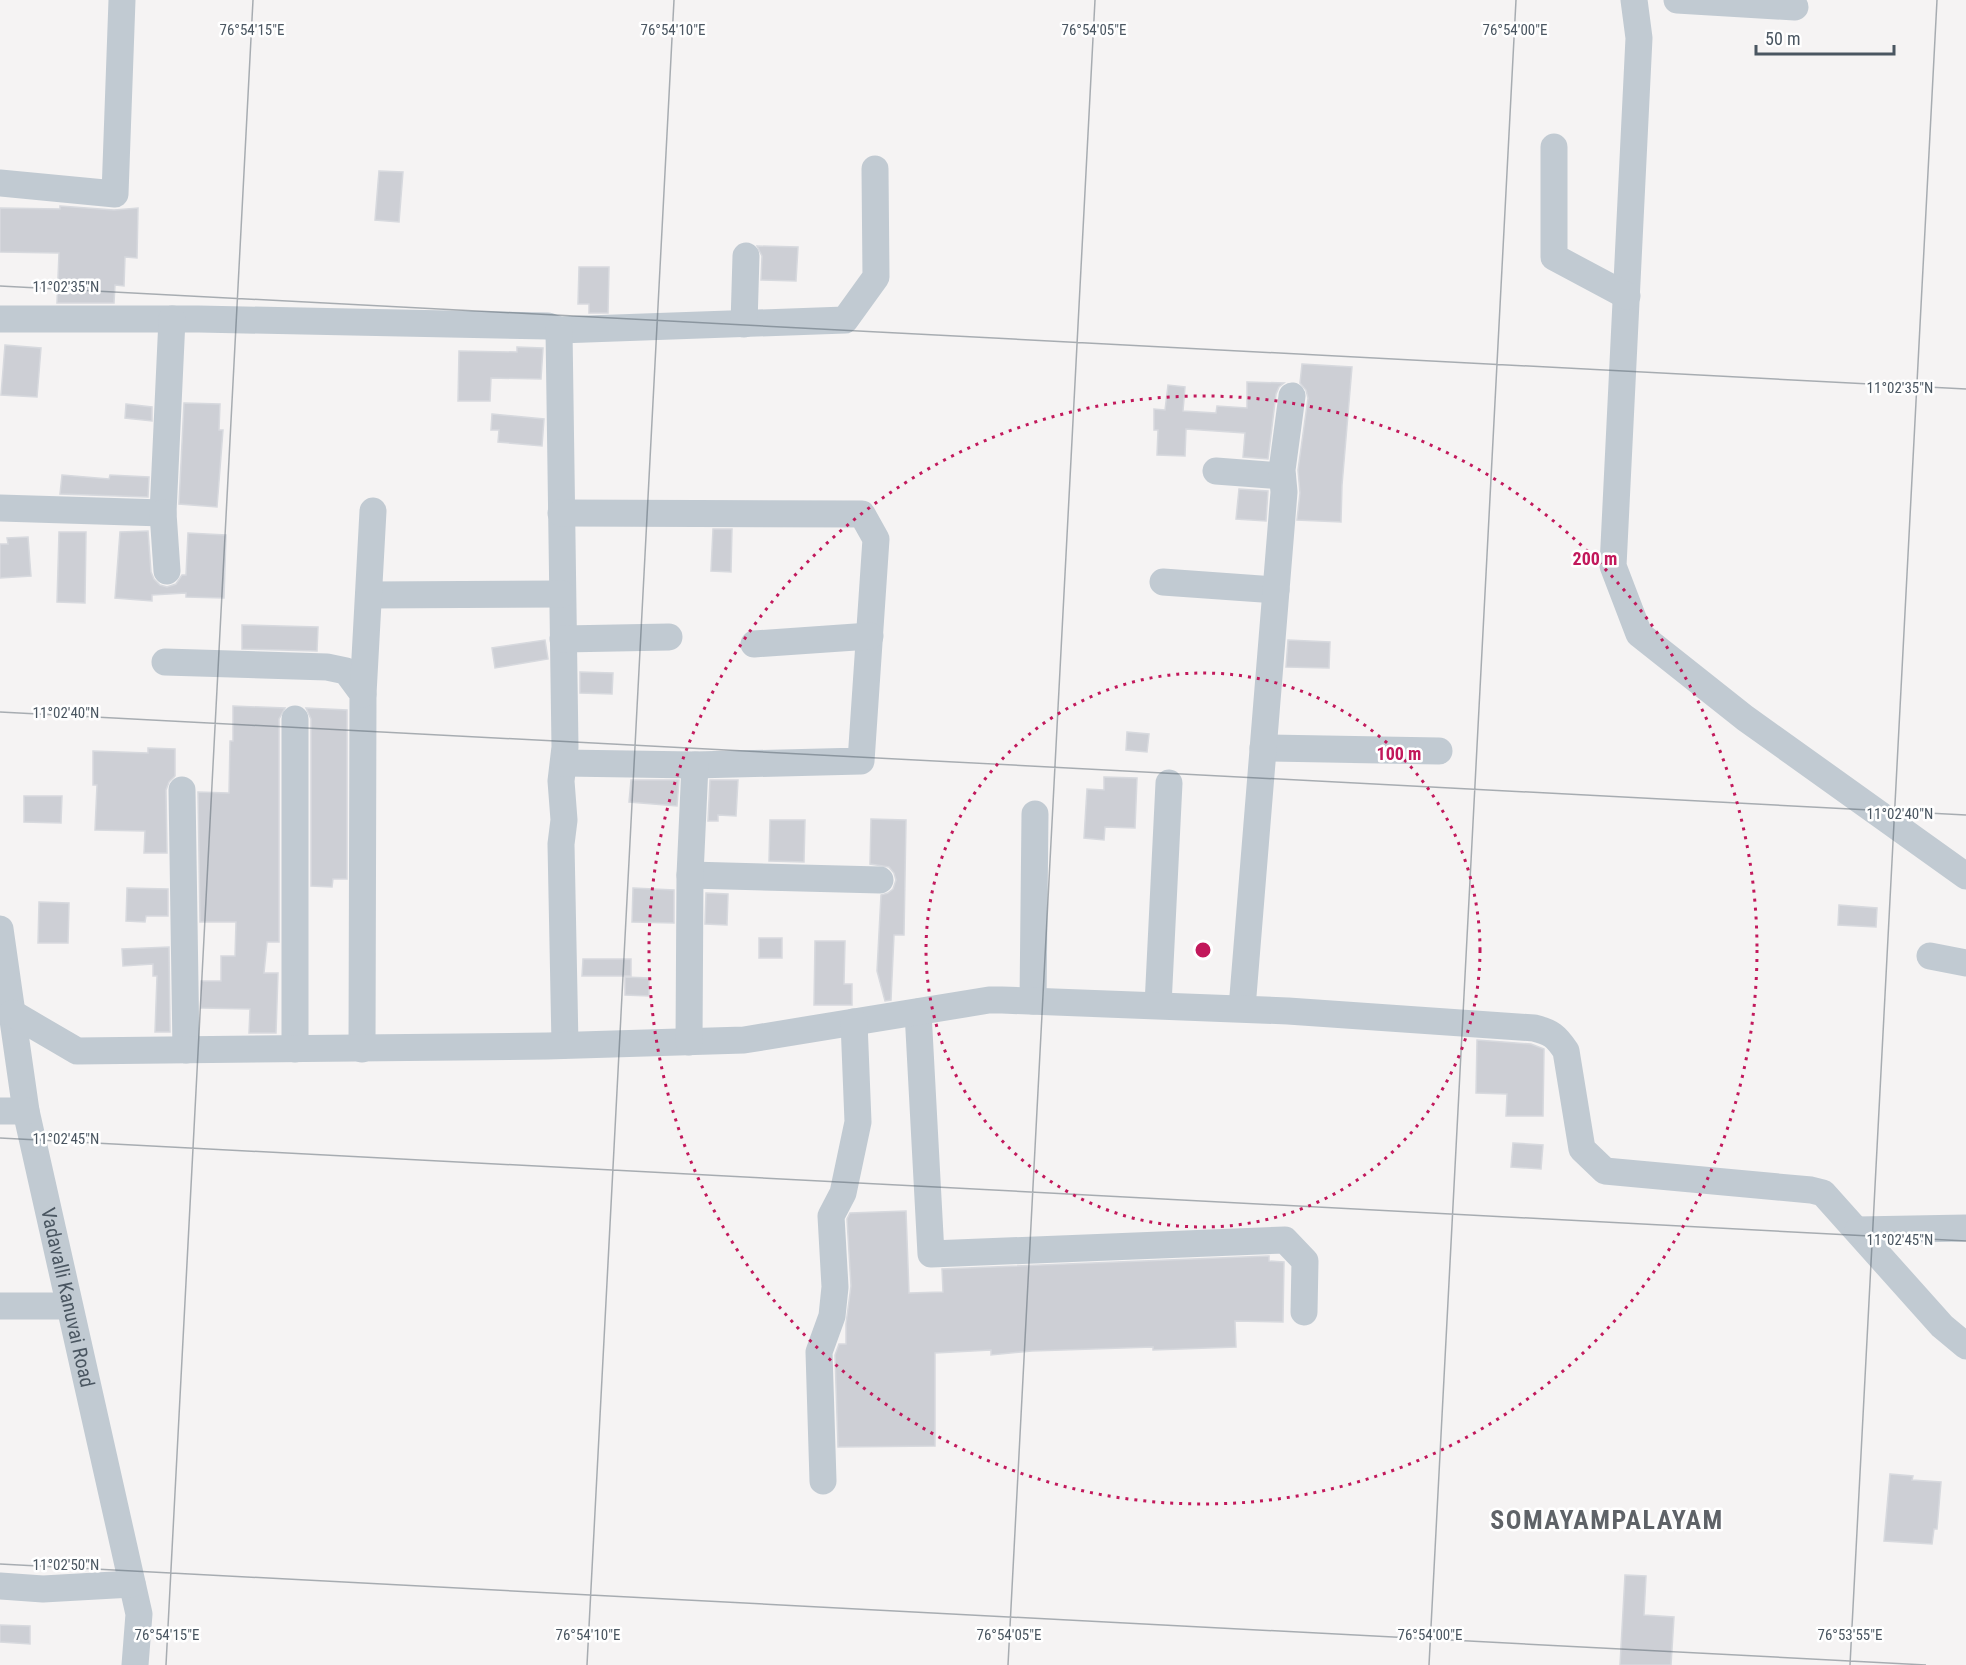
<svg xmlns="http://www.w3.org/2000/svg" width="1966" height="1665" viewBox="0 0 1966 1665" font-family="'Roboto Condensed',sans-serif">
	<style>
		.building { fill: #cdcfd5; stroke: #d7d9de; stroke-width: 1.5 }
		.lines { fill: none; stroke-linecap: round; stroke-linejoin: round }
		.minor { stroke: #c1cad2; stroke-width: 27 }
		.ticks { fill: none; stroke: #4a5661; stroke-width: 1.5; stroke-opacity: 0.45 }
		.ring { fill: none; stroke: #c2185b; stroke-width: 3; stroke-dasharray: 3 6 }
		.labels { text-anchor: middle; dominant-baseline: central; stroke-width: 5; stroke-linejoin: round; paint-order: stroke }
		.street-label { font-size: 20px; fill: #4a5661; stroke: #fff }
		.district-label { font-size: 26px; font-weight: bold; letter-spacing: 1.5px; fill: #5f6368; stroke: #fff }
		.ticks-label { font-size: 15px; text-anchor: middle; fill: #4a5661; stroke: #fff; stroke-width: 5; stroke-linejoin: round; paint-order: stroke }
		.centre { fill: #c2185b; stroke: #fff; stroke-width: 3 }
		.ring-label { font-size: 18px; text-anchor: middle; font-weight: bold; fill: #c2185b; stroke: #fff; stroke-width: 5; stroke-linejoin: round; paint-order: stroke }
	</style>
	<rect width="100%" height="100%" fill="#f5f3f3"/>
	<!-- building -->
	<g class="building">
		<polygon points="379,171 403,172 399,222 375,220"/>
		<polygon points="60,206 114,210 138,208 137,258 125,257 124,286 115,285 114,303 57,303 59,253 0,252 0,208 60,209"/>
		<polygon points="757,246 798,247 796,281 761,280 762,256"/>
		<polygon points="579,267 609,267 608,313 589,313 589,304 578,304"/>
		<polygon points="5,345 41,348 37,397 1,395"/>
		<polygon points="517,347 543,348 541,379 491,378 490,401 458,401 459,351 517,352"/>
		<polygon points="1302,364 1352,367 1342,485 1341,522 1297,520 1300,493 1298,470 1308,398 1306,390 1300,383"/>
		<polygon points="1247,382 1284,383 1279,387 1276,394 1268,459 1243,457 1245,433 1186,429 1185,456 1157,455 1158,430 1154,430 1154,409 1165,410 1168,385 1185,387 1183,411 1216,413 1217,406 1247,408"/>
		<polygon points="184,403 220,404 219,430 223,430 217,507 179,504"/>
		<polygon points="126,404 152,407 152,421 125,418"/>
		<polygon points="492,414 544,419 542,446 498,442 499,430 491,430"/>
		<polygon points="62,475 109,479 110,475 149,477 148,497 60,494"/>
		<polygon points="1239,489 1268,491 1266,521 1236,519"/>
		<polygon points="713,529 732,529 731,572 711,571"/>
		<polygon points="148,531 151,572 154,579 160,585 167,587 176,584 182,575 186,575 188,533 226,535 224,598 186,597 186,593 152,595 152,601 115,598 120,532"/>
		<polygon points="59,532 86,532 85,603 57,602"/>
		<polygon points="28,537 31,576 0,578 0,544 8,544 7,538"/>
		<polygon points="242,625 318,627 317,651 242,649"/>
		<polygon points="545,640 548,659 495,668 492,648"/>
		<polygon points="1288,640 1330,642 1329,668 1286,667"/>
		<polygon points="580,672 613,673 612,694 580,693"/>
		<polygon points="233,706 285,708 279,719 279,942 267,942 264,973 278,973 276,1033 249,1033 250,1009 201,1008 201,981 221,981 221,956 235,956 236,922 200,922 198,792 229,793 230,741 233,741"/>
		<polygon points="306,708 347,710 347,879 333,879 332,887 311,886 311,719"/>
		<polygon points="1127,732 1149,734 1147,752 1126,750"/>
		<polygon points="148,748 175,749 175,776 169,782 166,790 167,853 144,853 145,831 95,830 97,785 93,785 93,751 148,753"/>
		<polygon points="1104,777 1137,778 1135,828 1105,827 1104,840 1084,838 1087,789 1104,790"/>
		<polygon points="631,780 679,780 677,806 629,802"/>
		<polygon points="710,780 738,780 736,816 718,815 718,821 708,821"/>
		<polygon points="24,796 62,796 61,823 24,822"/>
		<polygon points="871,819 906,820 904,935 894,935 891,1000 885,1001 877,971 881,895 888,893 893,889 896,880 894,873 889,867 870,864"/>
		<polygon points="770,820 805,820 804,862 769,861"/>
		<polygon points="127,888 168,889 168,916 146,916 145,922 126,921"/>
		<polygon points="633,888 674,890 674,923 632,922"/>
		<polygon points="706,893 728,894 727,925 705,924"/>
		<polygon points="39,902 69,903 68,943 38,943"/>
		<polygon points="1839,905 1877,908 1876,927 1838,925"/>
		<rect x="759" y="938" width="23" height="20"/>
		<polygon points="815,941 845,941 844,984 852,984 852,1005 814,1005"/>
		<polygon points="169,947 170,1032 155,1032 157,976 153,976 153,964 123,966 122,949"/>
		<polygon points="583,959 631,959 631,976 582,976"/>
		<polygon points="625,977 649,978 649,996 625,995"/>
		<polygon points="1477,1040 1531,1044 1544,1049 1543,1116 1506,1116 1507,1094 1476,1093"/>
		<polygon points="1513,1143 1543,1145 1541,1169 1511,1167"/>
		<polygon points="906,1211 909,1293 943,1292 942,1269 1269,1256 1269,1261 1284,1262 1283,1322 1235,1321 1236,1347 1153,1350 1153,1347 1032,1351 991,1355 991,1350 935,1353 935,1446 838,1447 835,1355 839,1344 846,1344 846,1324 851,1286 847,1219 850,1213"/>
		<polygon points="1890,1474 1913,1476 1912,1480 1941,1482 1937,1529 1934,1529 1932,1544 1884,1541"/>
		<polygon points="1625,1575 1646,1576 1644,1615 1674,1617 1671,1665 1620,1665"/>
		<polygon points="0,1625 30,1626 30,1644 0,1642"/>
	</g>
	<g class="lines">
		<!-- minor -->
		<g class="minor">
			<polyline points="1634,0 1639,38 1613,566 1639,634 1745,718 1966,876"/>
			<polyline points="1677,0 1795,7"/>
			<polyline points="1554,147 1554,257 1627,296"/>
			<polyline points="0,183 115,194 122,0"/>
			<polyline points="0,319 199,319 548,326 559,330 845,320 876,277 875,169"/>
			<polyline points="744,324 746,256"/>
			<polyline points="559,330 565,747 561,781 564,820 561,844 565,1045"/>
			<polyline points="1216,471 1282,476"/>
			<polyline points="0,508 163,513 172,319"/>
			<polyline points="163,513 167,571"/>
			<polyline points="561,513 862,514 876,539 861,761 695,765 564,763"/>
			<polyline points="1163,582 1276,590"/>
			<polyline points="369,595 562,594"/>
			<polyline points="563,639 669,637"/>
			<polyline points="754,644 870,636"/>
			<polyline points="165,662 327,667 346,671 363,694 362,1049"/>
			<polyline points="363,694 373,511"/>
			<polyline points="295,719 295,1049"/>
			<polyline points="1263,748 1439,751"/>
			<polyline points="182,790 186,1050"/>
			<polyline points="690,875 880,880"/>
			<path id="s1" d="M0,929l26,182 113,503 -4,51"/>
			<polyline points="1930,956 1966,963"/>
			<polyline points="1033,1001 1035,814"/>
			<polyline points="1158,1005 1169,783"/>
			<polyline points="1242,1008 1284,492 1282,470 1292,396"/>
			<polyline points="918,1012 931,1254 1285,1240 1305,1261 1304,1312"/>
			<path d="M12,1013l65,38 470,-5 197,-6 245,-40h13l286,11 246,17c17,4 22,8 32,23l16,98 23,22 206,19 12,3 119,133 24,20"/>
			<polyline points="689,1042 690,875 695,765"/>
			<polyline points="0,1111 26,1111"/>
			<polyline points="1858,1230 1966,1228"/>
			<polyline points="0,1306 69,1306"/>
			<polyline points="823,1481 819,1352 832,1316 835,1287 831,1216 843,1193 858,1122 854,1022"/>
			<polyline points="0,1586 43,1589 132,1584"/>
		</g>
	</g>
	<!-- ticks -->
	<path class="ticks" d="M0,286l1966,103M0,712l1966,103M0,1138l1966,103M0,1564l1926,101M166,1665l87,-1665M587,1665l87,-1665M1008,1665l87,-1665M1429,1665l87,-1665M1850,1665l87,-1665"/>
	<!-- distance rings -->
	<g class="ring">
		<circle cx="1203" cy="950" r="277"/>
		<circle cx="1203" cy="950" r="554"/>
	</g>
	<g class="labels">
		<!-- street labels -->
		<g class="street-label">
			<text stroke="none"><textPath href="#s1" startOffset="375">Vadavalli Kanuvai Road</textPath></text>
		</g>
		<!-- district labels -->
		<g class="district-label">
			<text x="1607" y="1520">SOMAYAMPALAYAM</text>
		</g>
	</g>
	<g class="ticks-label">
		<text x="252" y="35">76°54'15"E</text>
		<text x="673" y="35">76°54'10"E</text>
		<text x="1094" y="35">76°54'05"E</text>
		<text x="1515" y="35">76°54'00"E</text>
		<text x="66" y="292">11°02'35"N</text>
		<text x="1900" y="393">11°02'35"N</text>
		<text x="66" y="718">11°02'40"N</text>
		<text x="1900" y="819">11°02'40"N</text>
		<text x="66" y="1144">11°02'45"N</text>
		<text x="1900" y="1245">11°02'45"N</text>
		<text x="66" y="1570">11°02'50"N</text>
		<text x="167" y="1640">76°54'15"E</text>
		<text x="588" y="1640">76°54'10"E</text>
		<text x="1009" y="1640">76°54'05"E</text>
		<text x="1430" y="1640">76°54'00"E</text>
		<text x="1850" y="1640">76°53'55"E</text>
	</g>
	<circle cx="1203" cy="950" r="9" class="centre"/>
	<g class="ring-label">
		<text x="1595" y="565">200 m</text>
		<text x="1399" y="760">100 m</text>
	</g>
	<!-- scale -->
	<path d="M1756 45v9h138v-9" fill="none" stroke="#4a5661" stroke-width="3"/>
	<text x="1765" y="45" font-size="18" fill="#4a5661" stroke="#ffffff" stroke-width="4.5" paint-order="stroke">50 m</text>
</svg>
